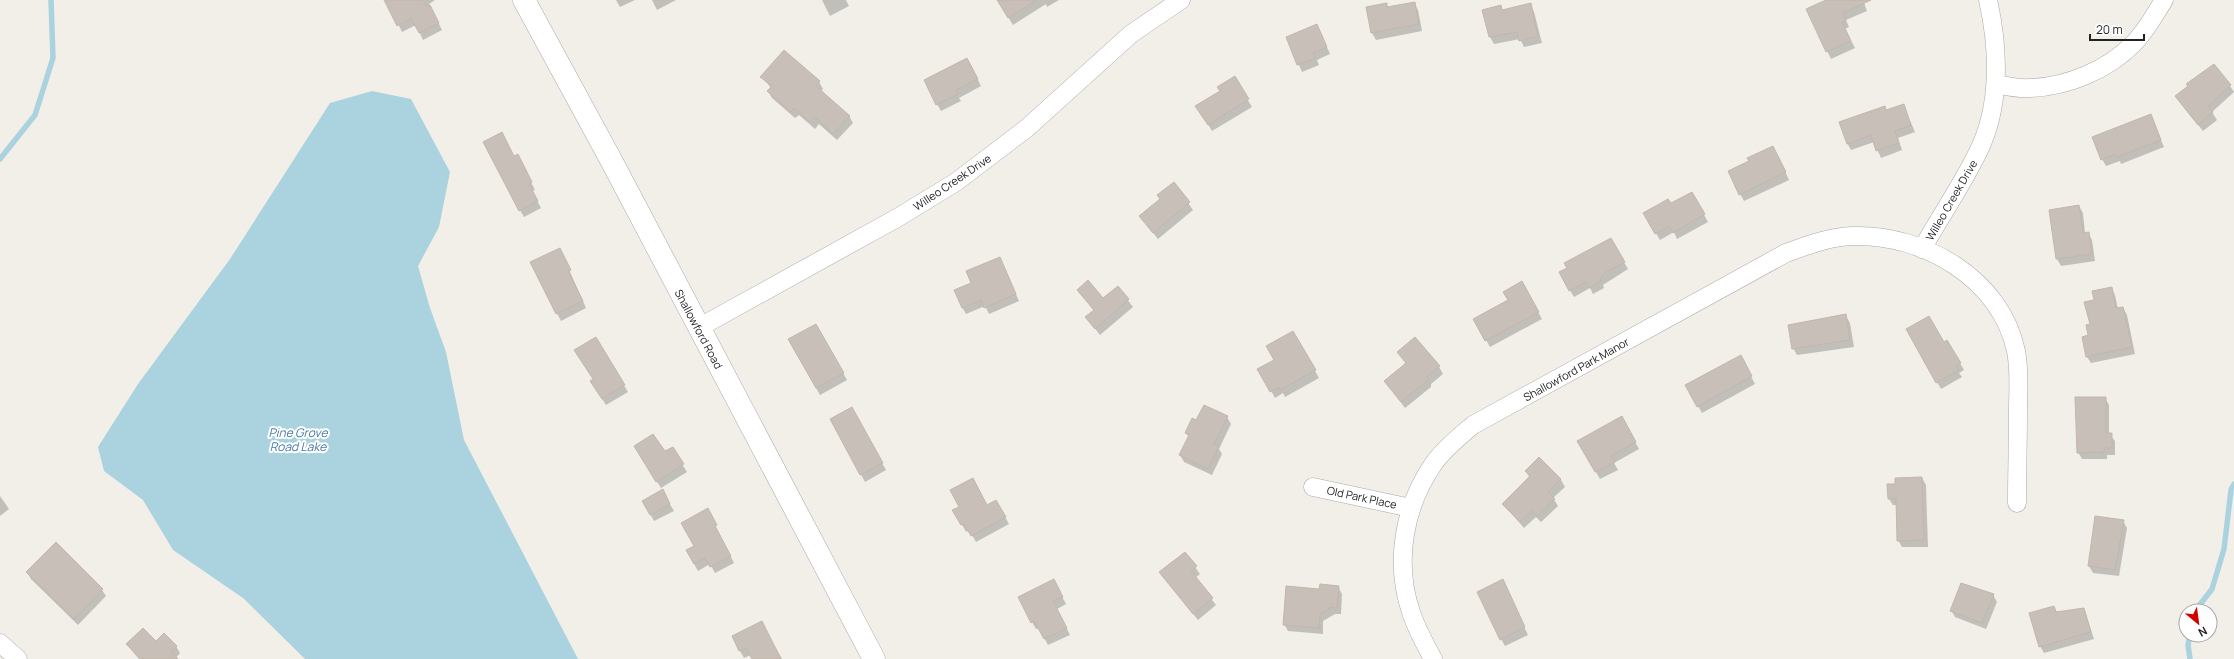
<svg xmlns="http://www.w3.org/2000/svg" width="2234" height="659" viewBox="0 0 2234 659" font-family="Manrope,sans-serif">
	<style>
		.water { fill: #aad3df }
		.shadow { fill: #0003 }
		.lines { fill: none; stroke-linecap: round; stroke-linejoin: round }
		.stream { stroke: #aad3df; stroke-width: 5.5 }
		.building { fill: #c7bfb8; stroke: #c4b6ab }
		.minor-casing { stroke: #a9a9a9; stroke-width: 19 }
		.tertiary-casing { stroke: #a9a9a9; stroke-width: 23 }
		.minor { stroke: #fff; stroke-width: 18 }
		.tertiary { stroke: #fff; stroke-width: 22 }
		.labels { text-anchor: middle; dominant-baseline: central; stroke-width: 4; stroke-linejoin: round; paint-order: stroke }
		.street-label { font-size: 11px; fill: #222; stroke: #fff }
		.water-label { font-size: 12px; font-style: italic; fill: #4a7aab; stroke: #fff }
	</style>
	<rect width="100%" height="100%" fill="#f2efe9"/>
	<!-- water -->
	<polygon class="water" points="372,91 411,99 450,172 439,227 418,266 430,308 446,352 464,440 578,659 305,659 243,598 173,550 143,500 104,471 98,447 138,384 230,259 330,103"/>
	<!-- shadow -->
	<g class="shadow">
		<polygon points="387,0 435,0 429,4 442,30 423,40 416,25 402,32"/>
		<polygon points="616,0 635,0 620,7"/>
		<polygon points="652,0 676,0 657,10"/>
		<polygon points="822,0 846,0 849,6 830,16"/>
		<polygon points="998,0 1059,0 1047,7 1046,4 1013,25"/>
		<polygon points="1828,0 1863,0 1867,11 1846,20 1849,27 1845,29 1855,48 1831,59 1807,9"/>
		<polygon points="1386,4 1389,8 1414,4 1418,10 1422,31 1376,40 1372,33"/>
		<polygon points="1530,5 1534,12 1542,43 1524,47 1520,39 1494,44 1490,37 1500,6 1503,11"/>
		<polygon points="1317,25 1330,54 1317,60 1319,65 1302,72 1287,38"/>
		<polygon points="971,66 981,86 959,98 961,101 941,111 937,104"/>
		<polygon points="762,77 819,82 823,89 821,91 849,116 853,123 837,140 819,124 815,129 799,115 795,118 772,98 768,91 771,88"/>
		<polygon points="1234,78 1252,107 1212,131 1201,113"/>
		<polygon points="2230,86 2234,92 2212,112 2217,120 2203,131 2176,97"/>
		<polygon points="1903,105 1915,132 1898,138 1902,150 1881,158 1874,142 1851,150 1847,143 1884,107 1887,111"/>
		<polygon points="2150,115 2164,147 2121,164 2120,161 2106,166 2102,159"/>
		<polygon points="1777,154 1789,180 1744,201 1740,194"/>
		<polygon points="514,157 521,162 535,190 532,191 541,208 524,217 520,210"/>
		<polygon points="1174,183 1193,210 1158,239 1145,223"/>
		<polygon points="1692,193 1708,222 1677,239 1674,232 1660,240 1644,213 1671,205"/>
		<polygon points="2079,206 2083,213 2085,233 2088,233 2092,240 2095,261 2061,266 2057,259 2050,210"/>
		<polygon points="1610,239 1628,269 1603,285 1604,288 1593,294 1590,288 1574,297 1560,273"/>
		<polygon points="563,256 586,308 561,321 531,263"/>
		<polygon points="1003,265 1019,301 989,314 985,306 966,314 962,307 972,284"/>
		<polygon points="1522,283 1542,319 1490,347 1474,319 1509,300"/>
		<polygon points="1118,287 1133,307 1100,335 1086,317 1094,311 1078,290 1103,300"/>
		<polygon points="2111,288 2115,295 2118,309 2123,308 2127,315 2135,354 2091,363 2087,357 2096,301"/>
		<polygon points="1846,316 1850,323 1854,347 1797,355 1793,348"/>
		<polygon points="816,325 847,380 820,395 789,340"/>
		<polygon points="1907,329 1943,343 1947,341 1964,370 1959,373 1962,377 1941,389"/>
		<polygon points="1293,332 1319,378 1285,397 1283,393 1275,398 1259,369 1275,360"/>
		<polygon points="595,338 628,392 606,405 595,388 594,380"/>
		<polygon points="1398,352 1439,367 1443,374 1431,384 1431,387 1405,408 1385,381 1406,364"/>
		<polygon points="1740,356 1755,384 1702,413 1698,406"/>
		<polygon points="2105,398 2109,405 2109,434 2115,441 2115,455 2107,455 2107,459 2082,459 2078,452"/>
		<polygon points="852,408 886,470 865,482 831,419"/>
		<polygon points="1227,417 1231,424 1219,449 1222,454 1212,475 1184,462 1180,455 1189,437 1186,433 1197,421"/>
		<polygon points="1622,418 1639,449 1614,463 1618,470 1600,479 1578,441"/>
		<polygon points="672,448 687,472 661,488 639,454 665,453"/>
		<polygon points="1539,458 1561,480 1565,487 1553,498 1558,506 1541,522 1536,517 1524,528 1503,504 1530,478 1526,472"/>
		<polygon points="1922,478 1926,485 1928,547 1902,547 1898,540 1897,505 1893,505 1889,499 1896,485"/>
		<polygon points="662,491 674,511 654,521 643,501"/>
		<polygon points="0,496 9,509 0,516"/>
		<polygon points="996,501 1009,524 976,542 969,530 966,532 954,510 987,506"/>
		<polygon points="707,509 734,563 715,573 710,564 698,571 687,551 695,546"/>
		<polygon points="2095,518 2123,521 2127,528 2119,576 2093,573 2089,566"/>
		<polygon points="1185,553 1200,574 1195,578 1216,605 1198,620 1161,572"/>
		<polygon points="27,572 102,590 106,596 78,625 31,579"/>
		<polygon points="1057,587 1066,604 1057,609 1070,635 1048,645 1039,628 1036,629 1032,622"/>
		<polygon points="1338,587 1342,594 1341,614 1335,614 1323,621 1323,634 1288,631 1284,624"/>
		<polygon points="1506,588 1528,635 1505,646 1501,639"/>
		<polygon points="1993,595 1997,602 1986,629 1955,617 1951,610"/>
		<polygon points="2054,607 2057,613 2084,609 2094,639 2044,653 2040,646"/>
		<polygon points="761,622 782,659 753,659 751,655 744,658 740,651 733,636"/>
		<polygon points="156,642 176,646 180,653 176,658 177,659 139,659 127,645"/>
	</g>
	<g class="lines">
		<!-- stream -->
		<g class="stream">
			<polyline points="0,159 35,115 53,58 51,0"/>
			<polyline points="2195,611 2212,589 2224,549 2231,490 2234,484"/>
			<polyline points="2190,659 2188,645 2190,635"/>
		</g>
	</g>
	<!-- building -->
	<g class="building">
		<polygon points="384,0 423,0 427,7 430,5 439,23 419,33 411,18 397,26"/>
		<polygon points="997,0 1037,0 1008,18"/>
		<polygon points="1826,0 1871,0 1843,13 1846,20 1842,22 1851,41 1826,52 1806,9"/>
		<polygon points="1415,2 1419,24 1371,33 1366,7 1387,3 1387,7"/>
		<polygon points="1531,3 1538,36 1519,41 1517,32 1489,37 1482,10 1501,5 1502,10"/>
		<polygon points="1317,24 1327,47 1313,53 1316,58 1297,65 1286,37"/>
		<polygon points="784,50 820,81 816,86 850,116 833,134 815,117 810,122 794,108 791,112 767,91 772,86 760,77"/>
		<polygon points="967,58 978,79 956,90 958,94 936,105 924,80"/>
		<polygon points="2214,64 2231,85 2208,106 2213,112 2198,125 2175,96 2188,86 2186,84"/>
		<polygon points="1235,76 1249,99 1208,125 1195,106 1220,91 1217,87"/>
		<polygon points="1904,104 1911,125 1895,131 1899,143 1876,151 1871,135 1847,144 1839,122 1885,106 1886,110"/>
		<polygon points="2151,114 2161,140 2117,157 2115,154 2101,160 2092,137"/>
		<polygon points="502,132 514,156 518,154 532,182 529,184 538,201 519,211 483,142"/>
		<polygon points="1773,146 1786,172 1739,195 1728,171 1749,161 1747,158"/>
		<polygon points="1174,182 1190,202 1153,233 1139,216 1160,199 1157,195"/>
		<polygon points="1692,192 1705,214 1673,233 1669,226 1655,234 1643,213 1668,199 1671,203"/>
		<polygon points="2079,205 2083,233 2089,232 2092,254 2056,259 2049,210"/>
		<polygon points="1611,238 1625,262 1606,272 1600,278 1601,281 1589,288 1586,282 1569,291 1559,272 1567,268 1564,263"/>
		<polygon points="560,248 571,270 568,271 583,301 556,314 530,262"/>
		<polygon points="1000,257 1016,294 984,308 981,300 962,308 954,290 971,283 966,271"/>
		<polygon points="1088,280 1103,298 1118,286 1129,299 1095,329 1085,317 1094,310 1077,290"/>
		<polygon points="1522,281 1539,312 1485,341 1473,319 1508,300 1503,292"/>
		<polygon points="2112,287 2116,308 2123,307 2132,347 2086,357 2082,337 2088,335 2086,325 2090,324 2084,302 2094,300 2092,291"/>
		<polygon points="1846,314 1850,340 1792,349 1788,325"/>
		<polygon points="1929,316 1944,342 1947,340 1961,363 1956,365 1959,370 1936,383 1906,329"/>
		<polygon points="816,324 844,373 816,388 788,339"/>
		<polygon points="1293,331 1316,370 1280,390 1279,387 1270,392 1257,369 1274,360 1266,346"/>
		<polygon points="596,337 625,385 602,399 590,381 593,379 574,350"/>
		<polygon points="1415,337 1440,366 1427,376 1428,380 1401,402 1384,381 1406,363 1397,352"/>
		<polygon points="1741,355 1752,376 1697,407 1685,385"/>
		<polygon points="2075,397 2106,397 2106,433 2112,433 2112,448 2104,448 2104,452 2077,453"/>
		<polygon points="1204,405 1228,416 1214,444 1219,446 1208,469 1179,455 1189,435 1185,433 1192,418 1196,420"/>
		<polygon points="852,407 883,463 860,475 830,419"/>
		<polygon points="1622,416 1636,442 1611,456 1615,462 1595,472 1577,441"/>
		<polygon points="653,434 665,451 673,447 684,464 656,482 634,446"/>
		<polygon points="1539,457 1561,479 1548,492 1555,499 1537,516 1531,511 1520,522 1502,504 1530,476 1525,471"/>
		<polygon points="1922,477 1924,540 1897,541 1896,498 1888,499 1887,484 1895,484 1895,478"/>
		<polygon points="973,478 987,505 996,500 1006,517 971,536 964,524 961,525 952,510 959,507 950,490"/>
		<polygon points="663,489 670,504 650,515 642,501"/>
		<polygon points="708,508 717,525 715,526 731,556 710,567 705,558 694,564 686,550 694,546 681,523"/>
		<polygon points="2095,516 2124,520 2115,570 2088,566"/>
		<polygon points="56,542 103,589 74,619 26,572"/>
		<polygon points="1185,552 1197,566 1191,571 1213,598 1193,614 1159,572"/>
		<polygon points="1054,579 1063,597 1053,601 1067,628 1044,639 1034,621 1031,623 1018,597"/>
		<polygon points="1503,579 1525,627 1500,640 1477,592"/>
		<polygon points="1961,583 1994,594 1982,623 1950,611"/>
		<polygon points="1320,584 1339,586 1337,608 1331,607 1320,614 1319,628 1283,625 1286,586 1319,589"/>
		<polygon points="2054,606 2056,612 2084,608 2091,632 2039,647 2029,613"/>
		<polygon points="762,621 781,659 752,659 746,648 739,651 732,636"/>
		<polygon points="143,628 156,641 164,633 177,646 171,652 178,659 141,659 126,644"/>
	</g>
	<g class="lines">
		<defs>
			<g id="minor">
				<path d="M1996,84c10,2 22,5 33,4 38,-1 79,-18 105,-45 12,-12 21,-29 30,-43"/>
				<path d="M1922,249c18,-32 40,-64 56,-97 23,-46 21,-103 10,-152"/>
				<polyline points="698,328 897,218 956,182 1027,128 1131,34 1181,0"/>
				<polyline points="1313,487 1411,508"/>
				<polyline points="0,643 18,659"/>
				<path d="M1433,659c-8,-15 -17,-31 -22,-47 -17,-50 -7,-106 23,-149 11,-15 25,-26 39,-38l313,-172c22,-8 43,-16 67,-17 71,-2 148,43 163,115 4,20 2,40 2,60 0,31 -1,61 -1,92"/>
			</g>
			<polyline id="tertiary" points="524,0 611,160 874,659"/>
		</defs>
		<!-- minor casing -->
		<use href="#minor" class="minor-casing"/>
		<!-- tertiary casing -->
		<use href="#tertiary" class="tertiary-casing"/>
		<!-- minor -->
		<use href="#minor" class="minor"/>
		<!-- tertiary -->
		<use href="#tertiary" class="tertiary"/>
	</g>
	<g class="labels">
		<!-- street labels -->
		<g class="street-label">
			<text transform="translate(952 182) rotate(-34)">Willeo Creek Drive</text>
			<text transform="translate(1951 200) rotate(-60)">Willeo Creek Drive</text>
			<text transform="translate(699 329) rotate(62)">Shallowford Road</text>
			<text transform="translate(1576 369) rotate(-29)">Shallowford Park Manor</text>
			<text transform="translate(1362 497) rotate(12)">Old Park Place</text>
		</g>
		<!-- water labels -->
		<g class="water-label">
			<text x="298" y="432">Pine Grove<tspan x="298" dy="14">Road Lake</tspan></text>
		</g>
	</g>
	<!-- north arrow -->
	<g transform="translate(2198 623) rotate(151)"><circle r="19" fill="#ffffff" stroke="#a7a7a7"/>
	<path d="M0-3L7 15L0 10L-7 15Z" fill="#d40000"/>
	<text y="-6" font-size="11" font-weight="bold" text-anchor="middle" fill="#222222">N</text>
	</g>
	<!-- scale -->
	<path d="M2090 34v6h54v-6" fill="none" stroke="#222222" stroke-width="2"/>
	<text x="2096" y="34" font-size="12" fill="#222222" stroke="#ffffff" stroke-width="3" paint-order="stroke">20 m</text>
</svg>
